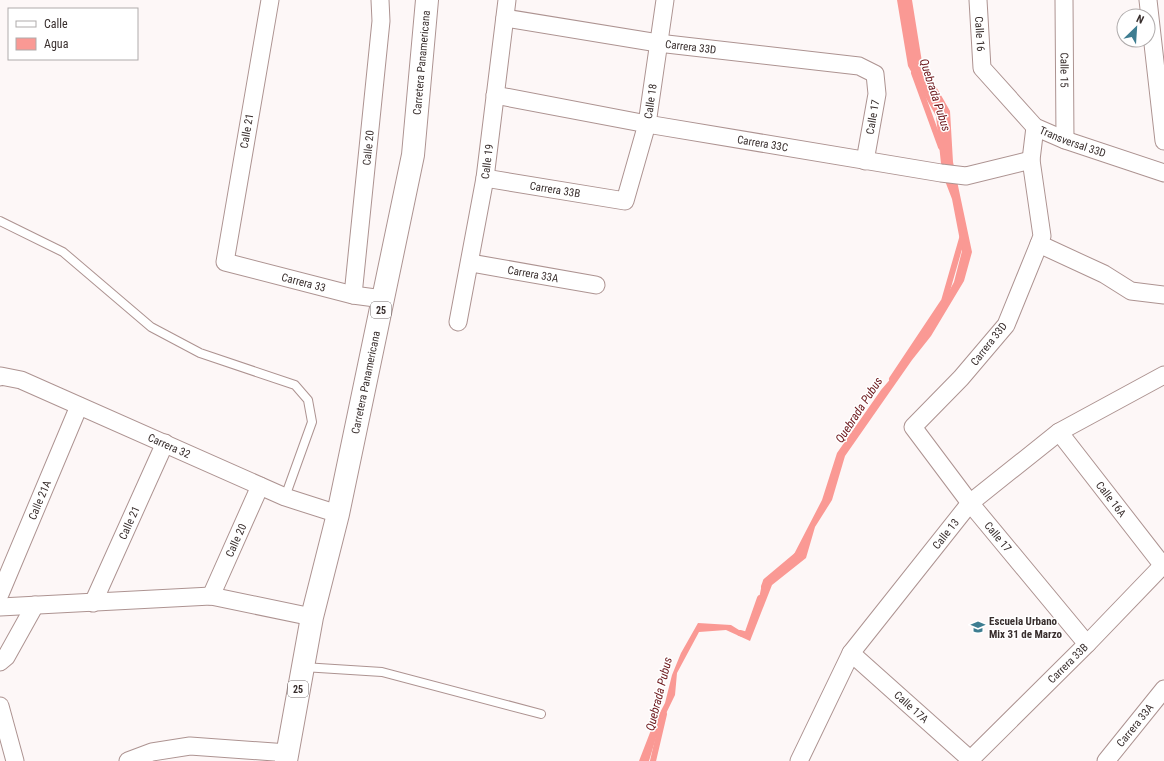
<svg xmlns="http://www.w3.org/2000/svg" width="1164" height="761" viewBox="0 0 1164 761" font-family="'Roboto Condensed',sans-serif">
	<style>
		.water { fill: #fa9994 }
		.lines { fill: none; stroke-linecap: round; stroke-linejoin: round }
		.stream { stroke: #fa9994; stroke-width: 6 }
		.lane-casing { stroke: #ad9391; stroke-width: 10 }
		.street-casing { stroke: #ad9391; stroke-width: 19 }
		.highway-casing { stroke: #ad9391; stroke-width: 24 }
		.lane { stroke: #fff; stroke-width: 8 }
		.street { stroke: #fff; stroke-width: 17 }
		.highway { stroke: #fff; stroke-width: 22 }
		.labels { text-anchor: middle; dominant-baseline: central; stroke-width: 3; stroke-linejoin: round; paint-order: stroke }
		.shield { fill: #fff; stroke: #746d6c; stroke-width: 1 }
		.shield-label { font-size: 10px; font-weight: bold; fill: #382e2d }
		.street-label { font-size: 11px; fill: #382e2d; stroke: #fff }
		.poi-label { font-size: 11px; font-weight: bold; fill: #382e2d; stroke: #fff; text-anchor: start }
		.water-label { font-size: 12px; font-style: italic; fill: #6c171b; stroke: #fff }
	</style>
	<rect width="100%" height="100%" fill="#fdf7f7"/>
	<!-- water -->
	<polygon class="water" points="897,0 912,0 922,62 950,111 953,162 972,252 964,281 931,336 912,360 845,456 832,500 815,527 806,558 772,585 750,641 726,630 699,632 677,673 675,695 659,728 649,761 639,761 651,730 665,703 672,675 681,653 698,623 731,625 747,635 756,612 762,584 791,560 822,500 837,453 881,390 905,362 940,308 954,282 962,251 952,199 942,173 936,116 908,66"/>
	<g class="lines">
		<!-- stream -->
		<g class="stream">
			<polyline points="914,73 941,147"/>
			<polyline points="892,379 944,301 963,235"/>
			<polyline points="764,587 766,581 797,555"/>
			<polyline points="740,633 747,635 760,598"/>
			<polyline points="653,761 664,714"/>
		</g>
		<defs>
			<g id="lane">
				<polyline points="0,221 63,252 151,327 200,353 295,385 308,400 312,422 285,497"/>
				<polyline points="303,667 382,672 541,714"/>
			</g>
			<g id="street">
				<path id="s1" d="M270,0l-45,262 128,33 30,4"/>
				<path id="s2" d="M978,0l4,68 53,59 30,13 99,33"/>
				<path id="s3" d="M1064,0l1,140"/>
				<polyline points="1148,0 1164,141"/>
				<path id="s4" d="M505,18l153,25 201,23 16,8 2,20 -12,67"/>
				<path id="s5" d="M495,95l152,29 294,49 25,3 65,-16"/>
				<path id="s6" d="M1035,127l-4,33 11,76 -3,8 -33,81 -45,53 -48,49 57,76 117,141"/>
				<path id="s7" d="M485,178l140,23 22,-77 18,-124"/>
				<polyline points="1039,244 1104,274 1131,291 1164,295"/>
				<path id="s8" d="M471,263l125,22"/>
				<path id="s9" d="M353,295l28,-274 -1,-21"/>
				<path id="s10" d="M458,322l27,-144 22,-178"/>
				<path id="s11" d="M0,377l1,-1 20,4 264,117 53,17"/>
				<path id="s12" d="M1059,432l105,135"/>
				<path id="s13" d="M0,594l79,-188"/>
				<path id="s14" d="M211,596l49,-110"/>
				<path id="s15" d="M93,603l72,-160"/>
				<polyline points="0,607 211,596 312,617"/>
				<path id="s16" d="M851,653l121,108"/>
				<polyline points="0,662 6,657 35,605"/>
				<polyline points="0,706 15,761"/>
				<polyline points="128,761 152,752 190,746 288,753"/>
				<path id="s17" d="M799,761l52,-108 119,-150 89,-71 105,-57"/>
				<path id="s18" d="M969,761l118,-117 77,-80"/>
				<path id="s19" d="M1106,761l58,-72"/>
			</g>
			<g id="highway">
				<path id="s20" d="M286,761l26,-144 26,-103 75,-359 14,-155"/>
			</g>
		</defs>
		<!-- lane casing -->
		<use href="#lane" class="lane-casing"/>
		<!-- street casing -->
		<use href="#street" class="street-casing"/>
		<!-- highway casing -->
		<use href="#highway" class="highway-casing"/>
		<!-- lane -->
		<use href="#lane" class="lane"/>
		<!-- street -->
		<use href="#street" class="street"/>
		<!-- highway -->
		<use href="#highway" class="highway"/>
	</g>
	<!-- icons -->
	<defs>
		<symbol id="school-bare" viewBox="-9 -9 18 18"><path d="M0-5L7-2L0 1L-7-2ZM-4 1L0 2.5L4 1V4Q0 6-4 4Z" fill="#3e7d91" stroke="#fff" stroke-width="2.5" paint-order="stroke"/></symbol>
	</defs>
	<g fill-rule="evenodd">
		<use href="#school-bare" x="968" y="617" width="20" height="20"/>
	</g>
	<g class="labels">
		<!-- shield labels -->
		<g class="shield">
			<rect x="371" y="302" width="20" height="16" rx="3"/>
			<rect x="288" y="681" width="20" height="16" rx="3"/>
		</g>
		<g class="shield-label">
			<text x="381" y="310">25</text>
			<text x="298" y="689">25</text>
		</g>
		<!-- street labels -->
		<g class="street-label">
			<text stroke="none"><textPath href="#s2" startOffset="34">Calle 16</textPath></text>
			<text stroke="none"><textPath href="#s4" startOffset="188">Carrera 33D</textPath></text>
			<text stroke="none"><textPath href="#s20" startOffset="712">Carretera Panamericana</textPath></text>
			<text stroke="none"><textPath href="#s3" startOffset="70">Calle 15</textPath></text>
			<text stroke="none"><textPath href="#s7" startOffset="245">Calle 18</textPath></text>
			<text transform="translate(873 117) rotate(-80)">Calle 17</text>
			<text transform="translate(247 131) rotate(-80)">Calle 21</text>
			<text stroke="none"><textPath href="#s2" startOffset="188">Transversal 33D</textPath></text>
			<text stroke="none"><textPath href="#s5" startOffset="272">Carrera 33C</textPath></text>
			<text stroke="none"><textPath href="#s9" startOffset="148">Calle 20</textPath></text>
			<text stroke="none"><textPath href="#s10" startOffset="163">Calle 19</textPath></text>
			<text stroke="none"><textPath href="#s7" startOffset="71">Carrera 33B</textPath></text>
			<text stroke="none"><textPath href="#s8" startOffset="63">Carrera 33A</textPath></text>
			<text stroke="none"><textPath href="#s1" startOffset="347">Carrera 33</textPath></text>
			<text transform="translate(989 344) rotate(-52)">Carrera 33D</text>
			<text stroke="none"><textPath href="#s20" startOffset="387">Carretera Panamericana</textPath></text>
			<text stroke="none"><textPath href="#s11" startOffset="184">Carrera 32</textPath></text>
			<text stroke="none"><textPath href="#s12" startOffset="85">Calle 16A</textPath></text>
			<text stroke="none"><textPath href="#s13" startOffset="102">Calle 21A</textPath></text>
			<text stroke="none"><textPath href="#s15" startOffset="88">Calle 21</textPath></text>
			<text stroke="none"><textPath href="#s17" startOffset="272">Calle 13</textPath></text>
			<text stroke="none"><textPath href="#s6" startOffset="483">Calle 17</textPath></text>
			<text stroke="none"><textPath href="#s14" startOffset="61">Calle 20</textPath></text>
			<text stroke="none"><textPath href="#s18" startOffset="139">Carrera 33B</textPath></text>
			<text stroke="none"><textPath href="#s16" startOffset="81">Calle 17A</textPath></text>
			<text stroke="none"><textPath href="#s19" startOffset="46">Carrera 33A</textPath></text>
		</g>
		<!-- poi labels -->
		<g class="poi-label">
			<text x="989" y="621">Escuela Urbano<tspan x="989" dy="13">Mix 31 de Marzo</tspan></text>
		</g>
		<!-- water labels -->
		<g class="water-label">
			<text transform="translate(935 95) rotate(72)">Quebrada Pubus</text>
			<text transform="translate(859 410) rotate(-57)">Quebrada Pubus</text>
			<text transform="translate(659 694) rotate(-76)">Quebrada Pubus</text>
		</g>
	</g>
	<!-- legend -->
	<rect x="8" y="8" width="130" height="52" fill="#ffffff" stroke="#afabab"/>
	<rect x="16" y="21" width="20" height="6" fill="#ffffff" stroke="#afabab"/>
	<text x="44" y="28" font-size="12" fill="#382e2d">Calle</text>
	<rect x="16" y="38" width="20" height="12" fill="#fa9994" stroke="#afabab"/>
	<text x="44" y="48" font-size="12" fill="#382e2d">Agua</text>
	<!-- north arrow -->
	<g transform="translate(1136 28) rotate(25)"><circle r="19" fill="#ffffff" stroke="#afabab"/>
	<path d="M0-3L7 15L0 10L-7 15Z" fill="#3e7d91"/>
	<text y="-6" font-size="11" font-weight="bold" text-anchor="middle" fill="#382e2d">N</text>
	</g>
</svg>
